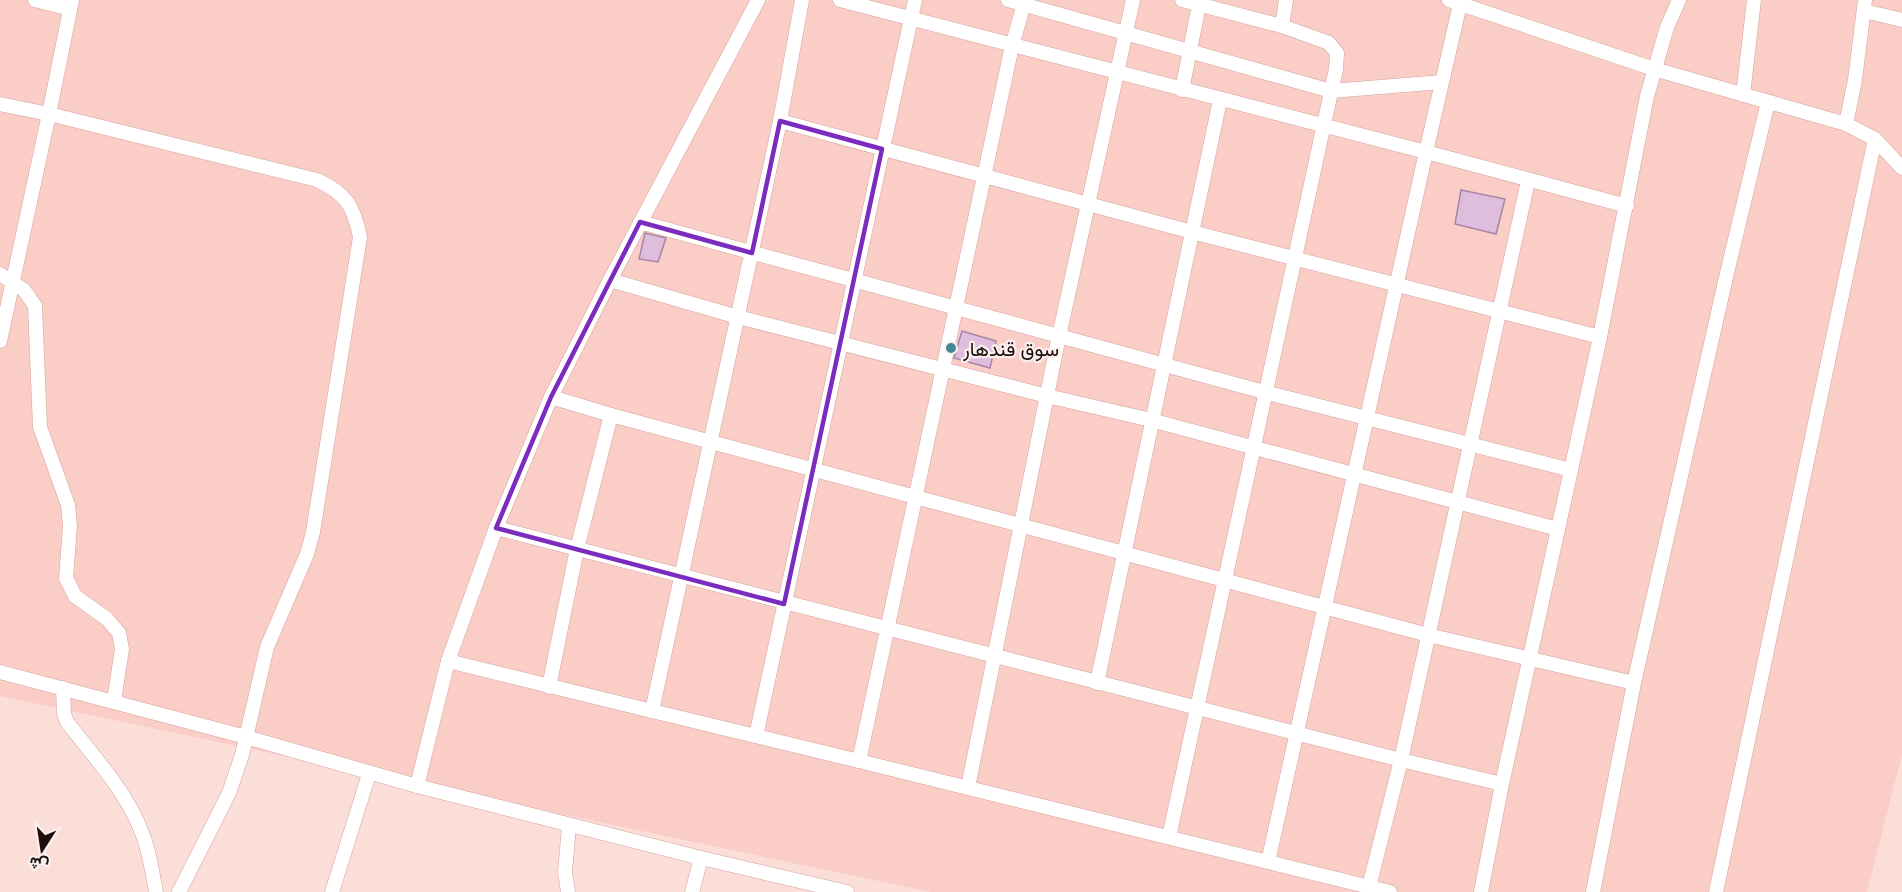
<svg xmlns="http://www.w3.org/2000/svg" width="1902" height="892" viewBox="0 0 1902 892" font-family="Lato,Vazirmatn,sans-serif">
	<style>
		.built { fill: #fbcdc7 }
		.building { fill: #dfbedd; stroke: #a686a4; stroke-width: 1.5 }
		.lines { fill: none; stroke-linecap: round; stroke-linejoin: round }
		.minor-casing { stroke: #d2a39c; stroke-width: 15 }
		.minor { stroke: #fff; stroke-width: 14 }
		.marked { fill: none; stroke: #7b2cbf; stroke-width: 4.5; stroke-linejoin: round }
		.poi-dot { fill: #428993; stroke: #faf0ef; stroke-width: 2 }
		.labels { text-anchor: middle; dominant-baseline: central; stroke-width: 4.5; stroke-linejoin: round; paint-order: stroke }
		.poi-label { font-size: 20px; fill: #1d0d0b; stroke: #faf0ef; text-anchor: start }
	</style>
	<rect width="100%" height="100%" fill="#fcded9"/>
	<!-- built -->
	<polygon class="built" points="0,0 1902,0 1902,755 1867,892 931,892 0,696"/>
	<!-- building -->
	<g class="building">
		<polygon points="1461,190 1505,199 1496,234 1455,224"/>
		<polygon points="645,233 666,238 658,262 639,259"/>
		<polygon points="962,331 996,341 990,368 954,358"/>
	</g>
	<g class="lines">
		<defs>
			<g id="minor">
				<polyline points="35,0 70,9"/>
				<path d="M72,0l-23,114 268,66c29,13 37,27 43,57l-47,295 -6,22 -40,93 -25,108 -13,38 -50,99"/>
				<polyline points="802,0 780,121 1192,232 1600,337 1647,96 1667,27 1679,0"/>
				<polyline points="840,0 1426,152 1268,862 859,761"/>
				<polyline points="1008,0 1331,91 1442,82"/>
				<polyline points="1182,0 1282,26"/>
				<polyline points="1449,0 1654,69 1846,124 1875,139 1902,168"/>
				<polyline points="1460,4 1426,152 1627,206"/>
				<polyline points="1864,11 1902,20"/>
				<polyline points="1182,90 1199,5"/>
				<polyline points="1743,95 1754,0"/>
				<polyline points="0,104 49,114 0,341"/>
				<polyline points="1846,124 1855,80 1865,0"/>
				<polyline points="640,222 1059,336 1133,0"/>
				<polyline points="0,274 24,290 35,306 40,427 68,505 70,526 66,578 75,596 107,619 119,633 122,649 114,701"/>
				<polyline points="610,280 738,317 1047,396 1151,420 1558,529"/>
				<polyline points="551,397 611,415"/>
				<polyline points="496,528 1401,760 1528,181"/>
				<polyline points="448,661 496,528 551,397 610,280 758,0"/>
				<polyline points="0,672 246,737 417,786 701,858 847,892"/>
				<polyline points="1097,683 1220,100"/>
				<polyline points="549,687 577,549 611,415 1428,635 1634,683"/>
				<path d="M63,688l1,26 3,8c27,35 60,70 75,111 8,19 10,39 14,59"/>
				<polyline points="652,711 859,761 1012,46 1025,0"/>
				<polyline points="756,736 915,0"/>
				<polyline points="417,786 448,661 652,711 780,121"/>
				<polyline points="968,787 1059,336 1264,392 1571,470 1600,337"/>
				<polyline points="1169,837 1336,69 1337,53 1329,43 1282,26 1286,0"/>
				<polyline points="1268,862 1390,892"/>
				<polyline points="1369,887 1401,760 1502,784 1571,470"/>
				<polyline points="332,892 369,774"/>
				<polyline points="568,892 565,872 569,826"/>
				<polyline points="692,892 701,858"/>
				<polyline points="1481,892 1502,784"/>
				<polyline points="1593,892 1634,683 1727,273 1768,102"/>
				<polyline points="1716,892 1875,139"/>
			</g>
		</defs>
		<!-- minor casing -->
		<use href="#minor" class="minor-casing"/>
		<!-- minor -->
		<use href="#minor" class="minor"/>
	</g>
	<!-- marked area -->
	<path class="marked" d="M780,121l102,28 -98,455 -288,-76 55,-131 89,-175 112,31z"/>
	<!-- markers -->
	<circle class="poi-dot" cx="951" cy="348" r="6"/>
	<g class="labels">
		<!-- poi labels -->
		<g class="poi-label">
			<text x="963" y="348">سوق قندهار</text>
		</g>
	</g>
	<!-- north arrow -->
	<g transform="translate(42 850) rotate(192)" stroke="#faf0ef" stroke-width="4.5" paint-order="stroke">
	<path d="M0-4.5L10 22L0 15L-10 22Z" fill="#1d0d0b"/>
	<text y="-9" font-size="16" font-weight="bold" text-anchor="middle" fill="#1d0d0b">ش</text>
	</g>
</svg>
